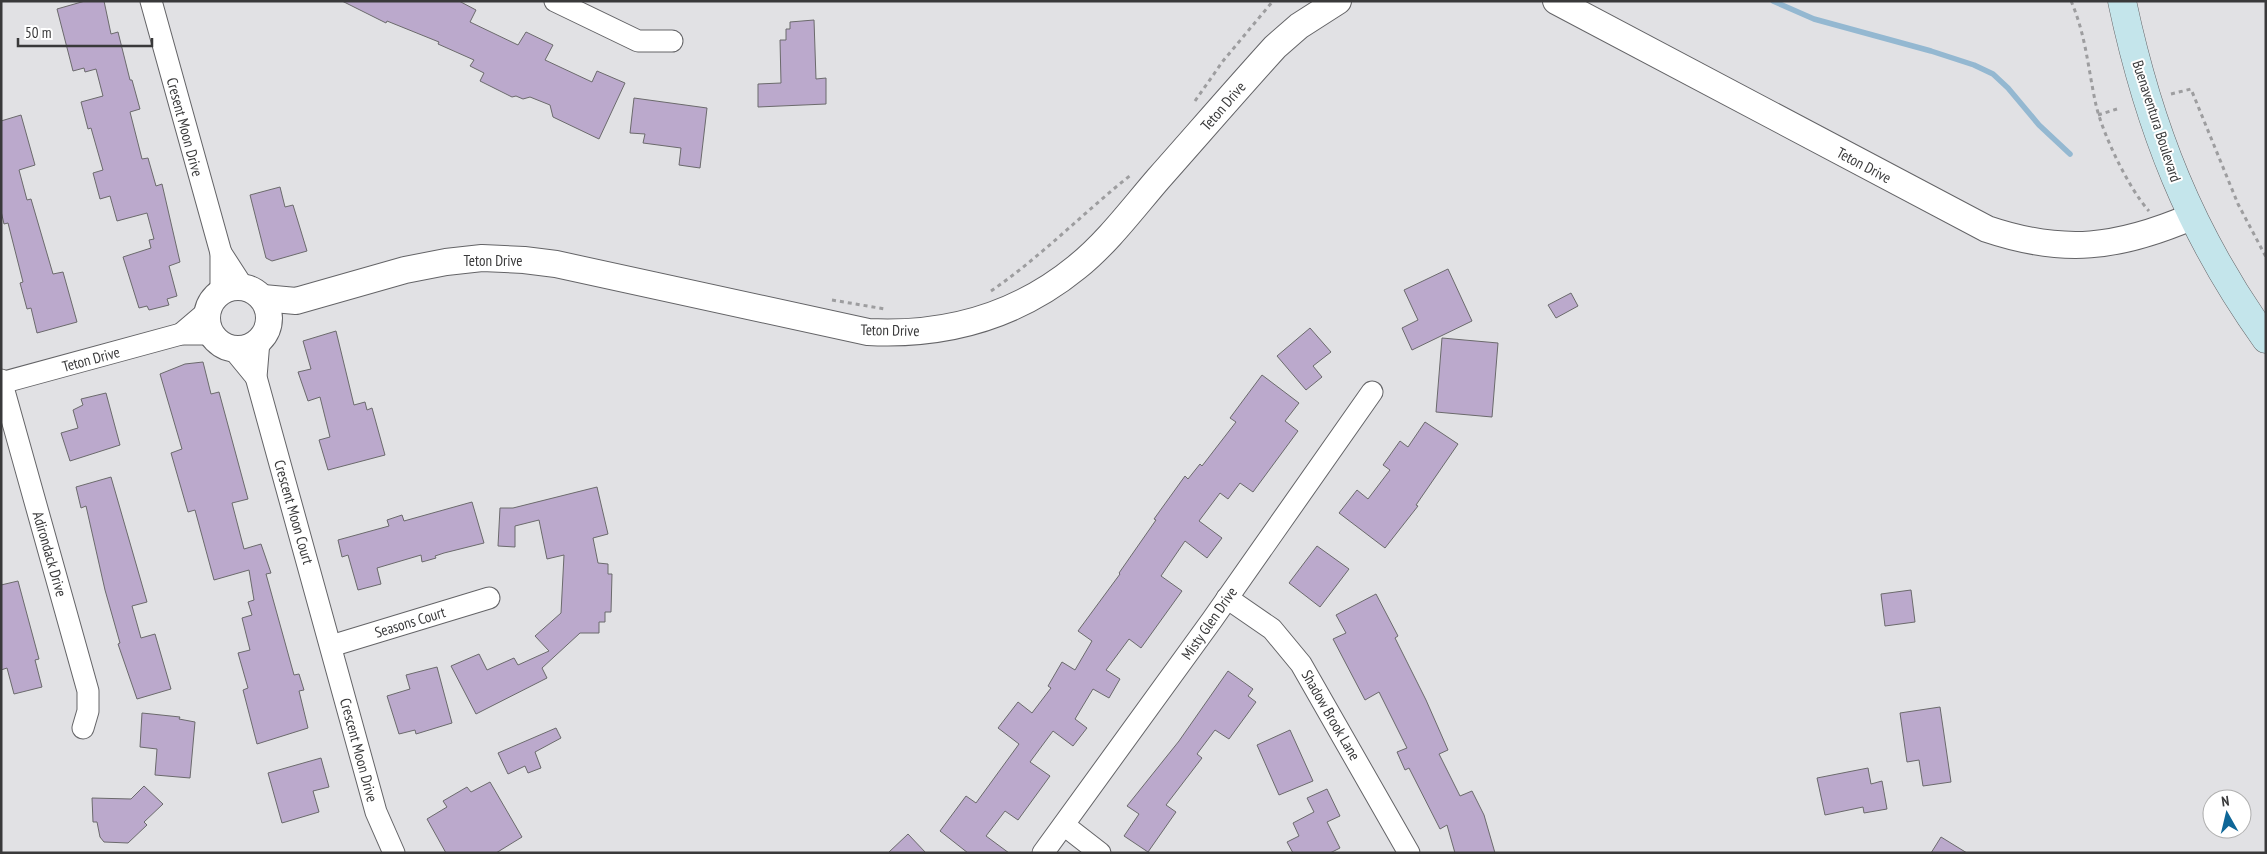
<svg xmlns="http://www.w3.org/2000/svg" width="2267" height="854" viewBox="0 0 2267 854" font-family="'PT Sans Narrow',sans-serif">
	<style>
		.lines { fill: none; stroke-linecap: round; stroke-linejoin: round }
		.stream { stroke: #94b8d1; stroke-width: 5.5 }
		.building { fill: #bba9cc; stroke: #6b6a6c }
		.minor-casing { stroke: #646467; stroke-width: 23 }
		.tertiary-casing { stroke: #646467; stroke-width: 28 }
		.secondary-casing { stroke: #646467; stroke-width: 29 }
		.path { stroke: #9d9d9f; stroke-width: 3; stroke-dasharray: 4 4; stroke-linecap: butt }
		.minor { stroke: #fff; stroke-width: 21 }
		.tertiary { stroke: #fff; stroke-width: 26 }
		.secondary { stroke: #c4e5eb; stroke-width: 28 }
		.labels { text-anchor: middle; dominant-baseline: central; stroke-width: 4; stroke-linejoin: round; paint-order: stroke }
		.street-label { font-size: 15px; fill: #39393a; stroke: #fff }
	</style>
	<rect width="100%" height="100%" fill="#e1e1e4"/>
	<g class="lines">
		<!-- stream -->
		<polyline class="stream" points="1773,1 1814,19 1931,51 1974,65 1993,74 2008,88 2039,125 2070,154"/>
	</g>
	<!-- building -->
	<g class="building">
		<polygon points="85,1 104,1 111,34 118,32 130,80 132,80 140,109 130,112 142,159 148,158 156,186 162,184 180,262 169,266 177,296 167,299 169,305 149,310 147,306 139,308 123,257 151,248 149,240 154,239 147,213 117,221 110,196 100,199 93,173 103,170 91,128 88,129 81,102 103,96 96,69 85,72 84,68 73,71 57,9"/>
		<polygon points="342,1 459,1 476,10 470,22 518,45 526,32 553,45 545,60 592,82 597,71 625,83 599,139 553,117 550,105 530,97 523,99 516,96 512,97 480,81 484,73 470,66 474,60 438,44 439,42 387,21 386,23"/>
		<polygon points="814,20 816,79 826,78 826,104 758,107 758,84 781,83 780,40 786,40 786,29 790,29 790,22"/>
		<polygon points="634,98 707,108 700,168 679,165 681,148 643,143 645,134 630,133"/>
		<polygon points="21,115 35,165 19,170 27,200 31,199 53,274 63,272 77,322 37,333 31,308 27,309 20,283 23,282 8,223 4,224 1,211 1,121"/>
		<polygon points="280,187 285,207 293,205 307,251 272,261 266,258 250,195"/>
		<polygon points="1448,269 1472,321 1412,350 1402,328 1418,320 1404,290"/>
		<polygon points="1571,293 1578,306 1556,318 1548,305"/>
		<polygon points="1310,328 1331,352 1313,366 1322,377 1306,390 1277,356"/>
		<polygon points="336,331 354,405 365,402 367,410 372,408 385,455 328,470 319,440 330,437 320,397 308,401 298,372 311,369 303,341"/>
		<polygon points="1442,338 1498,343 1492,417 1436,412"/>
		<polygon points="203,362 211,394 219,392 248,499 232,503 244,549 261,544 271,573 266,574 294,675 299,674 304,690 299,691 308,728 257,744 243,690 248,688 238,653 250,650 242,618 252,615 248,602 254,600 249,570 214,580 195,510 188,512 171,453 182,449 160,374 185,364"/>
		<polygon points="1262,375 1299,403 1285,421 1298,431 1253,492 1240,483 1228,499 1220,493 1199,521 1222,538 1207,558 1185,541 1161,576 1182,591 1141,648 1129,639 1106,670 1120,679 1109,698 1093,689 1075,719 1087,728 1073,746 1053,731 1030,762 1050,776 1018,820 1005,811 986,836 1009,853 968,853 940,831 966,796 976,803 1019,744 998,728 1018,702 1032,713 1051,688 1048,686 1062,662 1075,670 1092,641 1078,631 1120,574 1119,573 1156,520 1154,519 1185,476 1188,479 1200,464 1202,466 1236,422 1230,418"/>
		<polygon points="106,393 120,445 70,461 61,433 78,428 73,410 83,405 81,399"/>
		<polygon points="1425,422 1458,444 1416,505 1418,506 1385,548 1339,513 1357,490 1368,499 1390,470 1383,465 1400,441 1408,447"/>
		<polygon points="111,477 147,602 132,606 141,638 155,634 171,689 137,699 118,644 120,643 105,590 86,506 81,508 76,487"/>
		<polygon points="597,487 608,534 593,538 598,563 608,564 608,574 612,574 611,612 605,612 605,622 599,622 599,633 580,633 542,668 547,678 476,714 451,666 479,654 487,670 514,658 518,665 549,651 535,636 561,613 564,555 547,559 539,520 515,526 515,547 498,546 500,508 513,508"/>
		<polygon points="472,502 484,543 444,553 435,556 436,558 422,562 421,555 377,568 381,584 358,590 348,555 342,557 338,540 389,526 387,520 402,515 404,521"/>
		<polygon points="1317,546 1349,569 1320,607 1289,583"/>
		<polygon points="18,581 39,659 35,660 42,687 14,694 7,668 1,670 1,585"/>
		<polygon points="1911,590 1915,622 1885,626 1881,594"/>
		<polygon points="1376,594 1398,636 1395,638 1426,700 1448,750 1439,754 1460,796 1472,791 1484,815 1495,853 1455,853 1447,825 1440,829 1409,768 1405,770 1397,752 1407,748 1379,692 1365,700 1333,639 1346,633 1336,615"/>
		<polygon points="437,667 452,723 416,734 415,730 399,734 387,696 410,689 406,675"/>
		<polygon points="1228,671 1253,689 1248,696 1256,702 1229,739 1215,730 1197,754 1202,758 1166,805 1176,812 1148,852 1124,836 1139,814 1127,806 1179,741"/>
		<polygon points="1940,707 1951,782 1923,786 1919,760 1907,762 1900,713"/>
		<polygon points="142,713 180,717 179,719 195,722 190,778 155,775 157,749 140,747"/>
		<polygon points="556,728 561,738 535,752 541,768 528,773 525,766 508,774 498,753"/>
		<polygon points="1290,730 1313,781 1279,795 1257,745"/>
		<polygon points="321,758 329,787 313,791 319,812 282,823 268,773"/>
		<polygon points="1868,768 1871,784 1882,781 1887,809 1864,813 1863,807 1825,815 1817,778"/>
		<polygon points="490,782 522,837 496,853 446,853 427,819 447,807 443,801 467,787 471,792"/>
		<polygon points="144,786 163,804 144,822 147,825 128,843 104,842 100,837 97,822 93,822 92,798 131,799"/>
		<polygon points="1327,789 1340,816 1327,822 1340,848 1330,853 1293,853 1287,842 1299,836 1293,823 1314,812 1307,798"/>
		<polygon points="908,834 926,853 888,853"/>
		<polygon points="1941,837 1967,853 1931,853"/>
	</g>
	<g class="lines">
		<defs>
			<g id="minor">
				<polyline points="151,1 221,253 221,292"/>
				<polyline points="555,1 638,41 672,41"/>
				<polyline points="221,253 243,287"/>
				<polyline points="181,334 208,311"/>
				<polyline points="259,341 256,377 376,812 394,853"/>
				<polyline points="233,349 256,377"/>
				<polyline points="1,380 88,691 88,711 83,728"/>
				<polyline points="1,383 181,334 211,334"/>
				<polyline points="1227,598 1272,629 1301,664 1409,853"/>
				<polyline points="331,646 489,598"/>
				<polyline points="1064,825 1100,853"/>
				<polyline points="1043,853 1212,620 1372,392"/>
			</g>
			<g id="tertiary">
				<path d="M1556,1l431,228c77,26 131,19 204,-12"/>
				<circle cx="238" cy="318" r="31"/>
				<path d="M263,298l33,3 109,-31 41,-8 36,-4 42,2 32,4 312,68c77,4 149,-16 209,-65 31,-25 56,-59 82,-89 39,-44 77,-88 116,-131l24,-21 39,-25"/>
			</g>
			<path id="secondary" d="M2122,1c27,127 68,232 144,338"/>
		</defs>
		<!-- minor casing -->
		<use href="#minor" class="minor-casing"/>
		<!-- tertiary casing -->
		<use href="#tertiary" class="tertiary-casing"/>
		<!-- secondary casing -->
		<use href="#secondary" class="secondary-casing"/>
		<!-- path -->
		<g class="path">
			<path d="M2071,1c15,34 17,68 25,104 7,30 33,84 53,106"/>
			<polyline points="2171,94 2191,89 2238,204 2266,257"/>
			<polyline points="1195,101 1223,61 1273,1"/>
			<polyline points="2098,115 2117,109"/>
			<path d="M991,291c51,-35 93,-79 141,-117"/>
			<polyline points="832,300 885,309"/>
		</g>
		<!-- minor -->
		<use href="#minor" class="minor"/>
		<!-- tertiary -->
		<use href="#tertiary" class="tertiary"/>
		<!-- secondary -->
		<use href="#secondary" class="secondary"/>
	</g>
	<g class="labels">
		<!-- street labels -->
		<g class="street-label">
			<text transform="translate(1223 106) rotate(-49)">Teton Drive</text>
			<text transform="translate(2157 121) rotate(72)">Buenaventura Boulevard</text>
			<text transform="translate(185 127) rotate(75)">Cresent Moon Drive</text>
			<text transform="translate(1864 165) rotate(28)">Teton Drive</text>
			<text x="493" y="260">Teton Drive</text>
			<text transform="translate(890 330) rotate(1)">Teton Drive</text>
			<text transform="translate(91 359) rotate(-15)">Teton Drive</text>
			<text transform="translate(294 512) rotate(74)">Crescent Moon Court</text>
			<text transform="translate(50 554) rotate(74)">Adirondack Drive</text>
			<text transform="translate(410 622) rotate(-17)">Seasons Court</text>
			<text transform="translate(1209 623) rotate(-55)">Misty Glen Drive</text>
			<text transform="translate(1331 715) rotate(60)">Shadow Brook Lane</text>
			<text transform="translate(359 750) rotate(75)">Crescent Moon Drive</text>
		</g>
	</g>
	<!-- border -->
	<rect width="2267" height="854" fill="none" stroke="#39393a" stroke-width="5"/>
	<!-- north arrow -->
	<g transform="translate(2227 814) rotate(352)"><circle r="24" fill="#ffffff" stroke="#b0b0b0"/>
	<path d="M0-4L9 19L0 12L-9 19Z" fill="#0e6697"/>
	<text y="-8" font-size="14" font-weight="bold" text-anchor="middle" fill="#39393a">N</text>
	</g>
	<!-- scale -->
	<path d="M18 38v8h134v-8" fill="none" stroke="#39393a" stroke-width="2.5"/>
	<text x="25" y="38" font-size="15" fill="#39393a" stroke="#ffffff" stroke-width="4" paint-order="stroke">50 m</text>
</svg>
